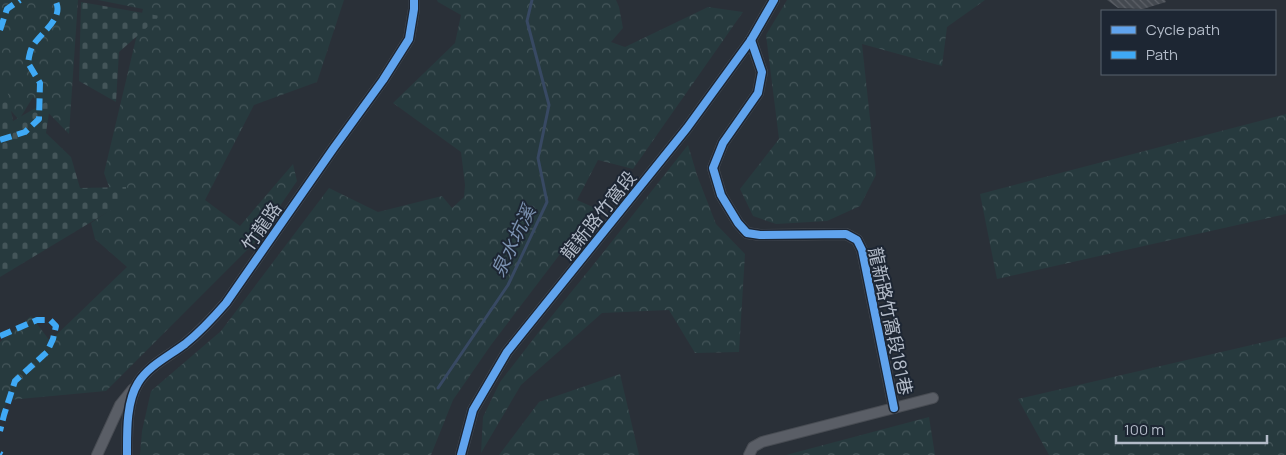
<svg xmlns="http://www.w3.org/2000/svg" width="1286" height="455" viewBox="0 0 1286 455" font-family="Manrope,'Noto Sans TC',sans-serif">
	<style>
		.forest { fill: url(#forest-crowns) }
		.cemetery { fill: url(#cemetery-stones) }
		.lines { fill: none; stroke-linecap: round; stroke-linejoin: round }
		.stream { stroke: #384963; stroke-width: 3 }
		.building { fill: url(#building-back-hatch) }
		.minor-casing { stroke: #484c53; stroke-width: 12 }
		.minor { stroke: #5a5e66; stroke-width: 10 }
		.quiet { stroke: #3fa9f5; stroke-width: 6; stroke-dasharray: 12 6; stroke-linecap: butt }
		.cycleway-casing { stroke: #1d2633; stroke-width: 11 }
		.cycleway { stroke: #60a3ed; stroke-width: 8 }
		.labels { text-anchor: middle; dominant-baseline: central; stroke-width: 4; stroke-linejoin: round; paint-order: stroke }
		.street-label { font-size: 18px; fill: #b4bcc9; stroke: #1d2633 }
		.water-label { font-size: 19px; font-style: italic; fill: #7c92b1; stroke: #1d2633 }
	</style>
	<defs>
		<pattern id="forest-crowns" width="20" height="18" patternUnits="userSpaceOnUse" patternTransform="scale(1.25)"><rect width="20" height="18" fill="#273a3e"/><path d="M2 6a3 3 0 1 1 6 0M12 15a3 3 0 1 1 6 0" fill="none" stroke="#445559"/></pattern>
		<pattern id="cemetery-stones" width="16" height="16" patternUnits="userSpaceOnUse" patternTransform="scale(1.25)"><rect width="16" height="16" fill="#273a3e"/><path d="M2 7V4a2 2 0 0 1 4 0v3zM10 15v-3a2 2 0 0 1 4 0v3z" fill="#445559"/></pattern>
		<pattern id="building-back-hatch" width="6" height="6" patternUnits="userSpaceOnUse" patternTransform="scale(1.25)"><rect width="6" height="6" fill="#444950"/><path d="M-1 5l2 2M0 0l6 6M5-1l2 2" fill="none" stroke="#5d6168"/></pattern>
	</defs>
	<rect width="100%" height="100%" fill="#2a3038"/>
	<!-- forest -->
	<g class="forest">
		<polygon points="0,0 78,0 69,134 33,97 19,120 0,98"/>
		<polygon points="98,0 344,0 317,82 254,105 205,200 240,226 293,164 297,181 256,241 106,391 9,400 0,416 0,342 31,316 50,341 127,267 95,239 91,223 116,206 104,173 143,9"/>
		<polygon points="437,0 616,0 619,7 623,28 611,42 625,47 708,7 743,12 633,169 598,160 577,200 595,208 491,345 453,400 431,455 140,455 142,431 151,391 221,331 329,188 378,212 442,196 452,208 464,197 465,185 461,152 393,103 455,43 461,15 438,2"/>
		<polygon points="787,0 985,0 947,27 942,66 862,44 876,175 860,206 827,221 776,224 753,216 740,189 779,139 766,35"/>
		<polygon points="1286,114 1286,214 997,279 980,194"/>
		<polygon points="688,145 697,175 716,224 745,254 739,352 695,353 669,310 602,313 521,385 481,453 483,417 500,382 538,333 598,259"/>
		<polygon points="1286,337 1286,455 1049,455 1018,399"/>
		<polygon points="620,374 639,455 499,455 539,402"/>
		<polygon points="929,417 935,455 786,455"/>
	</g>
	<!-- cemetery -->
	<g class="cemetery">
		<polygon points="81,2 160,16 119,52 116,102 79,81"/>
		<polygon points="7,89 13,121 51,99 46,133 71,157 80,188 126,187 126,201 0,277 0,91"/>
	</g>
	<g class="lines">
		<!-- stream -->
		<polyline class="stream" points="438,388 508,285 547,202 538,158 549,105 527,21 532,0"/>
	</g>
	<!-- building -->
	<polygon class="building" points="1107,0 1165,0 1166,2 1143,9 1118,8"/>
	<g class="lines">
		<defs>
			<g id="minor">
				<polyline points="751,40 762,72 758,93 723,143 713,168 721,195 738,223 747,233 760,235 846,234 857,240 862,250 894,408"/>
				<polyline points="97,455 120,405 133,389"/>
				<path d="M127,455c0,-22 -1,-53 11,-72 10,-17 31,-27 47,-39 15,-12 28,-26 41,-41l107,-154 50,-69 26,-41 5,-30v-9"/>
				<polyline points="461,455 473,410 507,352 687,128 751,40 774,0"/>
				<polyline points="749,455 753,447 762,442 933,398"/>
			</g>
		</defs>
		<!-- minor casing -->
		<use href="#minor" class="minor-casing"/>
		<!-- minor -->
		<use href="#minor" class="minor"/>
		<!-- quiet -->
		<g class="quiet">
			<polyline points="0,30 7,9 20,0"/>
			<path d="M0,140l25,-8 14,-13 1,-36 -12,-20c1,-6 2,-14 6,-19 9,-13 31,-27 21,-44"/>
			<polyline points="0,336 37,320 50,320 56,326 53,339 47,352 15,381 4,415 0,431"/>
			<polyline points="0,454 2,455"/>
		</g>
		<defs>
			<g id="cycleway">
				<polyline points="751,40 762,72 758,93 723,143 713,168 721,195 738,223 747,233 760,235 846,234 857,240 862,250 894,408"/>
				<path d="M127,455c0,-22 -1,-53 11,-72 10,-17 31,-27 47,-39 15,-12 28,-26 41,-41l107,-154 50,-69 26,-41 5,-30v-9"/>
				<polyline points="461,455 473,410 507,352 687,128 751,40 774,0"/>
			</g>
		</defs>
		<!-- cycleway casing -->
		<use href="#cycleway" class="cycleway-casing"/>
		<!-- cycleway -->
		<use href="#cycleway" class="cycleway"/>
	</g>
	<g class="labels">
		<!-- street labels -->
		<g class="street-label">
			<text transform="translate(598 215) rotate(-51)">龍新路竹窩段</text>
			<text transform="translate(261 226) rotate(-55)">竹龍路</text>
			<text transform="translate(891 321) rotate(78)">龍新路竹窩段181巷</text>
		</g>
		<!-- water labels -->
		<g class="water-label">
			<text transform="translate(513 241) rotate(-64)">泉水坑溪</text>
		</g>
	</g>
	<!-- legend -->
	<rect x="1101" y="10" width="175" height="65" fill="#1d2633" stroke="#59626f"/>
	<rect x="1111" y="26" width="25" height="8" fill="#60a3ed" stroke="#59626f"/>
	<text x="1146" y="35" font-size="15" fill="#b4bcc9">Cycle path</text>
	<rect x="1111" y="51" width="25" height="8" fill="#3fa9f5" stroke="#59626f"/>
	<text x="1146" y="60" font-size="15" fill="#b4bcc9">Path</text>
	<!-- scale -->
	<path d="M1116 435v8h151v-8" fill="none" stroke="#b4bcc9" stroke-width="2.5"/>
	<text x="1124" y="435" font-size="15" fill="#b4bcc9" stroke="#1d2633" stroke-width="4" paint-order="stroke">100 m</text>
</svg>
